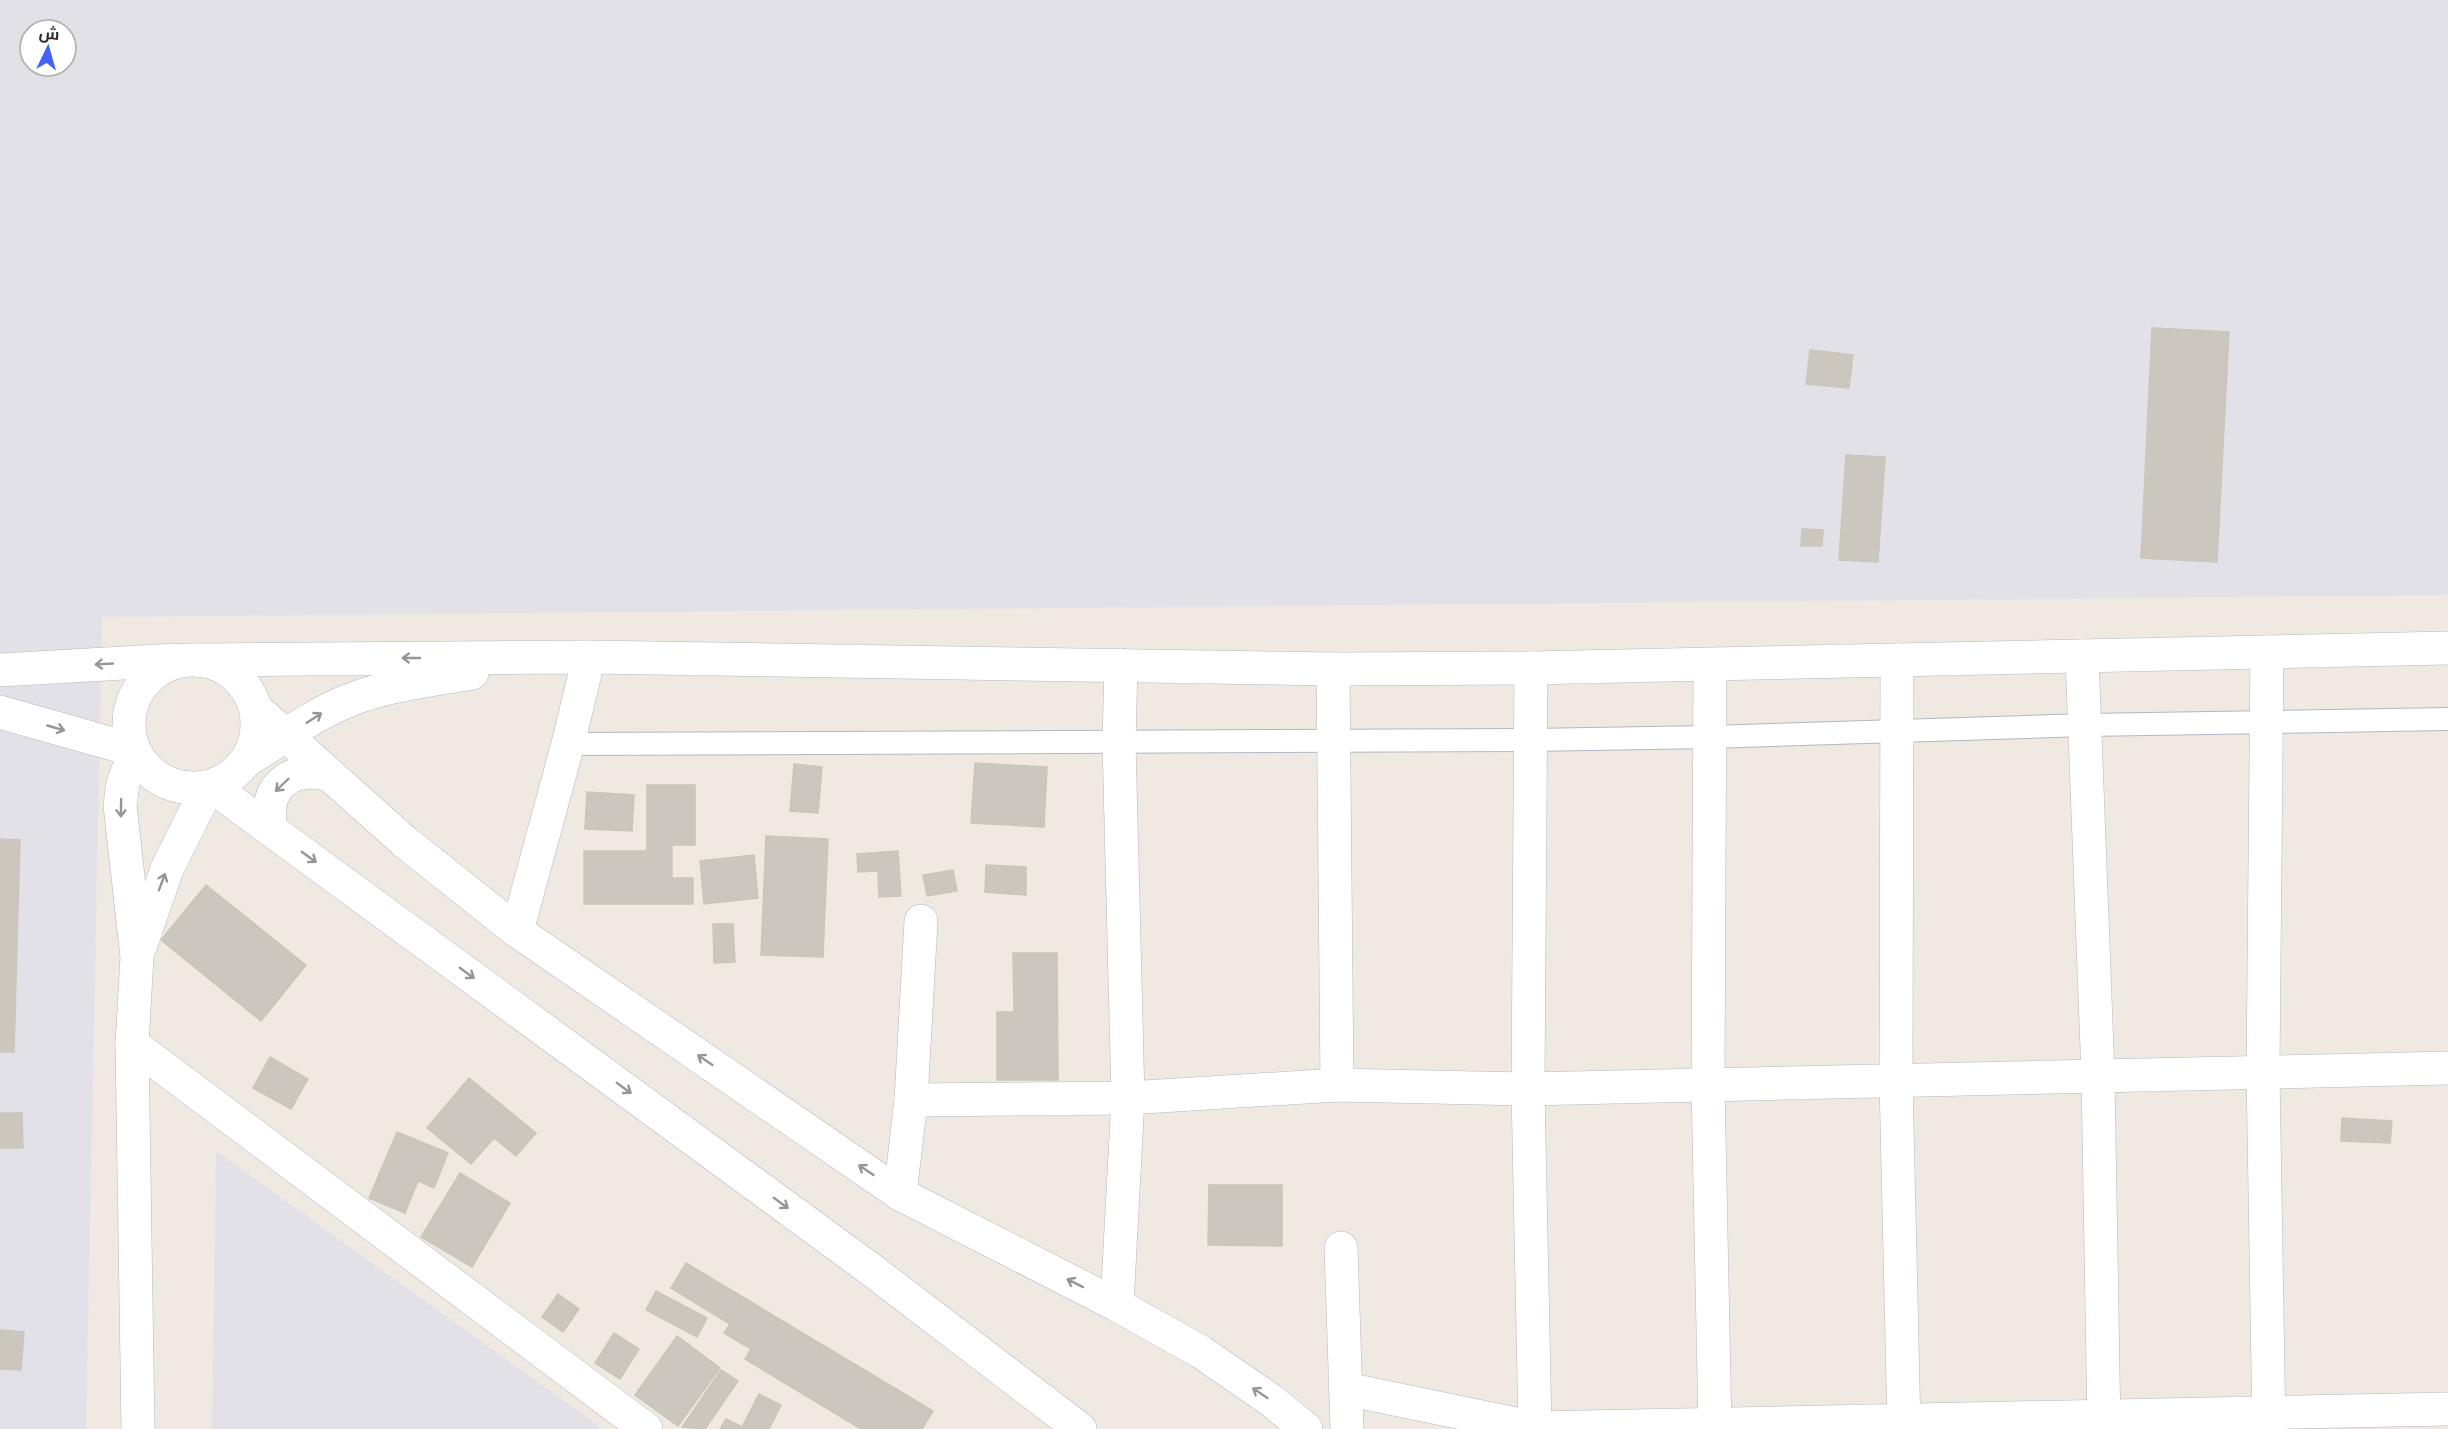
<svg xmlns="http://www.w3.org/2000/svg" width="2448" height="1429" viewBox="0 0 2448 1429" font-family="'Titillium Web',Cairo,sans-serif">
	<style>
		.industrial { fill: #e3e1e8; fill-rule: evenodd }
		.building { fill: #cbc7bf; stroke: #cbc5ba; stroke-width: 1.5 }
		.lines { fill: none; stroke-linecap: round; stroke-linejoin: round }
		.service-casing { stroke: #b4b7c1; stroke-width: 24 }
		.minor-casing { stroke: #b4b7c1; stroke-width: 34 }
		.tertiary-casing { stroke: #b4b7c1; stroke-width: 34 }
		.service { stroke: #fff; stroke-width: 22 }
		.minor { stroke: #fff; stroke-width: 33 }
		.tertiary { stroke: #fff; stroke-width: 33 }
		.oneway { stroke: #969696 }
	</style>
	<rect width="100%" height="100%" fill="#efe9e1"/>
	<!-- industrial -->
	<g class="industrial">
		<path d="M0,0h2448v595l-2346,22 -16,812h-86zM30,30h36v36h-36z"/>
		<polygon points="216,1151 603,1429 212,1429"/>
	</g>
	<!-- building -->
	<g class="building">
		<polygon points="2152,328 2229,332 2217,562 2141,558"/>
		<polygon points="1810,350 1853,355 1849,388 1806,384"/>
		<polygon points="1846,455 1885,457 1878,562 1839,560"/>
		<polygon points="1802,529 1823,530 1822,546 1801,546"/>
		<polygon points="975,763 1047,767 1044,827 971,823"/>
		<polygon points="794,764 822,767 818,813 790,811"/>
		<polygon points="647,785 695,785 695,845 672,845 672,878 693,878 693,904 584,904 584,851 647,851"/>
		<polygon points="587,792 634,795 632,831 585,829"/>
		<polygon points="766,836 828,839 823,957 761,955"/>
		<polygon points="0,839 20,840 14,1052 0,1052"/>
		<polygon points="898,851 901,896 879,897 878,871 858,872 857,854"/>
		<polygon points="754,855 758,898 704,904 700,861"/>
		<polygon points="986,865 1026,867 1026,895 985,892"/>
		<polygon points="953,870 957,891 927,896 923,875"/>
		<polygon points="206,885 306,965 261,1021 161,940"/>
		<polygon points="713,924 733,924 735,962 714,963"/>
		<polygon points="1013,953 1057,953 1058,1080 997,1080 997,1012 1014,1012"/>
		<polygon points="270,1057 308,1079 291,1109 253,1088"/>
		<polygon points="469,1078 536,1133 516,1156 494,1138 471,1164 427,1128"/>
		<polygon points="0,1113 22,1113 23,1148 0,1148"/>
		<polygon points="2342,1118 2392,1121 2390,1143 2341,1141"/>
		<polygon points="397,1132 448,1153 434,1188 418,1181 405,1213 369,1198"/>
		<polygon points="460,1173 510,1203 472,1267 421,1237"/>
		<polygon points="1209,1185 1282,1185 1282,1246 1208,1245"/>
		<polygon points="686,1263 933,1411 922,1429 861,1429 745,1359 751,1349 724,1333 730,1324 671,1288"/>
		<polygon points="656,1291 707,1318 697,1337 646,1310"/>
		<polygon points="558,1294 579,1309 563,1332 542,1317"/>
		<polygon points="0,1330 24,1332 21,1370 0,1369"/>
		<polygon points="614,1333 639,1349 620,1379 595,1363"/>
		<polygon points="677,1336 720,1368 678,1426 635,1395"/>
		<polygon points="721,1370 738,1381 705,1429 682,1427"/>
		<polygon points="759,1394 781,1405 769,1429 720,1429 726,1419 742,1427"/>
	</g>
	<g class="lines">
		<defs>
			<polyline id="service" points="568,744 1530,740 1710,737 2085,725 2448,719"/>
			<g id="minor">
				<polyline points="2267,652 2263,1072 2269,1429"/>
				<polyline points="2082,656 2098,1075 2104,1429"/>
				<polyline points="197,660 589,657 1333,669 1531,668 2448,648"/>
				<polyline points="1897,660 1896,1080 1904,1429"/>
				<polyline points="1710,665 1708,1084 1715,1429"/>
				<polyline points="1531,668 1528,1089 1535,1429"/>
				<polyline points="1333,669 1337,1085"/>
				<polyline points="135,752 123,783 120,805 137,957 132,1044 138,1429"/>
				<path d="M246,761c34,-21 67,-47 104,-61 38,-15 81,-20 122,-27"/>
				<polyline points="517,931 568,744 589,657"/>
				<polyline points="140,947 167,869 208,787"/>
				<polyline points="132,1044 646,1429"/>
				<polyline points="911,1100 1128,1098 1337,1085 1528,1089 2448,1068"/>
				<polyline points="900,1194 911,1100 921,921"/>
				<polyline points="1341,1248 1347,1429"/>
				<polyline points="1117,1305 1128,1098 1119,742 1121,665"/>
				<polyline points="1346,1389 1535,1428 2448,1409"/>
			</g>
			<g id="tertiary">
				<circle cx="193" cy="724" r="64"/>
				<polyline points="0,670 176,660"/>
				<polyline points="256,709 405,842 517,931 900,1194 1117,1305 1201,1352 1272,1401 1306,1429"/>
				<polyline points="0,712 134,750"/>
				<polyline points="211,786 869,1268 1080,1429"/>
				<path d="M271,829c-8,-40 16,-63 56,-55"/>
			</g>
		</defs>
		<!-- service casing -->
		<use href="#service" class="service-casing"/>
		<!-- minor casing -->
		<use href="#minor" class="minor-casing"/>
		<!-- tertiary casing -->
		<use href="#tertiary" class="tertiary-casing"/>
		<!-- service -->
		<use href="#service" class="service"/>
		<!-- minor -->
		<use href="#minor" class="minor"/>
		<!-- tertiary -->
		<use href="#tertiary" class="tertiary"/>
	</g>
	<!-- one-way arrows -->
	<defs><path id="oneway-shaft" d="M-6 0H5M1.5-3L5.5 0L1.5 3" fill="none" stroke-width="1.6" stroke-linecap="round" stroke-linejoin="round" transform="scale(1.5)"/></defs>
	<g class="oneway">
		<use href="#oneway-shaft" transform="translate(411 658) rotate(180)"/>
		<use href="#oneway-shaft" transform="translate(104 664) rotate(177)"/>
		<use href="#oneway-shaft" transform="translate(314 718) rotate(-33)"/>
		<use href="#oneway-shaft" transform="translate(56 728) rotate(16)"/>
		<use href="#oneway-shaft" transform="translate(282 785) rotate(136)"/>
		<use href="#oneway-shaft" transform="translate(121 808) rotate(91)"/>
		<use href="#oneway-shaft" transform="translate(309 857) rotate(36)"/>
		<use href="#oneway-shaft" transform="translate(162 882) rotate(-69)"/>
		<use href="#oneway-shaft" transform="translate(467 973) rotate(36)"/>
		<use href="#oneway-shaft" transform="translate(705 1060) rotate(-146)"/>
		<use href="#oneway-shaft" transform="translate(624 1088) rotate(36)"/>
		<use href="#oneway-shaft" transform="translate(866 1170) rotate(-146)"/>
		<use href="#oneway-shaft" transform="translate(781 1203) rotate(36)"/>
		<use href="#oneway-shaft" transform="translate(1075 1283) rotate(-153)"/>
		<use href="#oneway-shaft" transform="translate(1260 1393) rotate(-146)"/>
	</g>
	<!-- north arrow -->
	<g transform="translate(48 48) rotate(5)"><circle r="28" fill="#ffffff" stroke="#ababab" stroke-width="1.5"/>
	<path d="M0-4.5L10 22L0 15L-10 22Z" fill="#4264fb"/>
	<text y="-9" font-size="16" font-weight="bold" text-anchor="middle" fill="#2e2e2e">ش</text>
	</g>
</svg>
